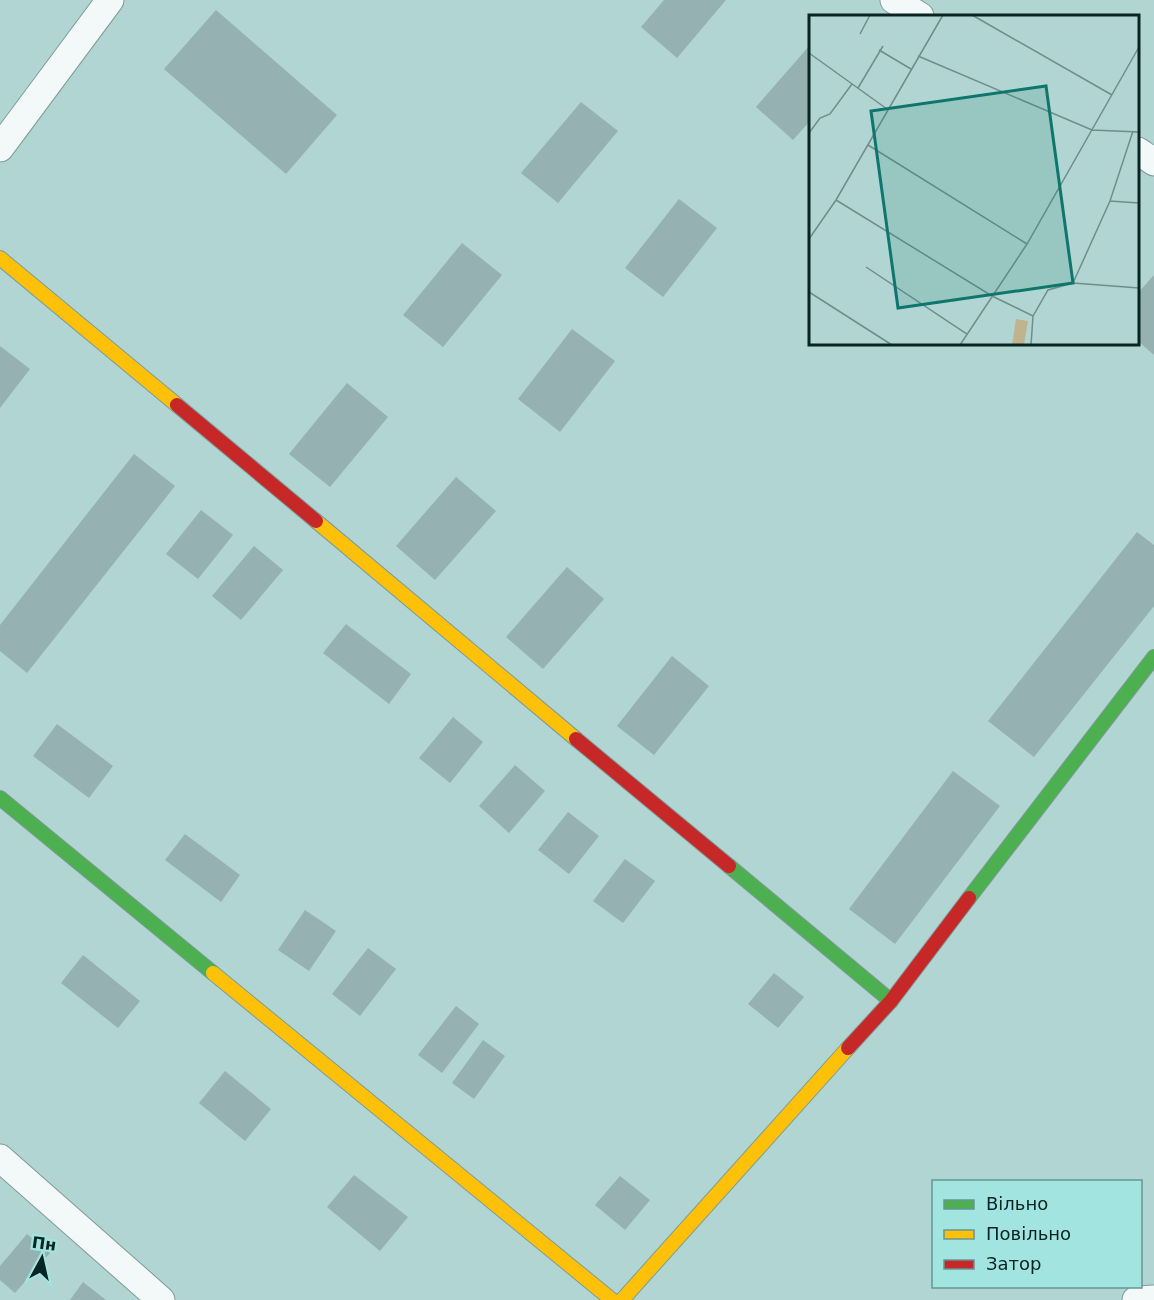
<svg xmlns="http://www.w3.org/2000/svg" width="1154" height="1300" viewBox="0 0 1154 1300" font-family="'DejaVu Sans',sans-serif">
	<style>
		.building { fill: #95b1b2 }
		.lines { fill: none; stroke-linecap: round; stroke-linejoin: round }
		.street-casing { stroke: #7e9b99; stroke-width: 29 }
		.fast-casing { stroke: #7e9b99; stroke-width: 16 }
		.slow-casing { stroke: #7e9b99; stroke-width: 16 }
		.jam-casing { stroke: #7e9b99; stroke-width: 16 }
		.street { stroke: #f3f9f8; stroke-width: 27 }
		.fast { stroke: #4caf50; stroke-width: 14 }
		.slow { stroke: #ffc107; stroke-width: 14 }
		.jam { stroke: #c62828; stroke-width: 14 }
		.inset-road { fill: none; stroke: #6e8e8c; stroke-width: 1.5 }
		.view { fill: #0f766e; fill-opacity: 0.15; stroke: #0f766e; stroke-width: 3 }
		.inset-edge { fill: none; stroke: #092423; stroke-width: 3 }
	</style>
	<rect width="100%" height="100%" fill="#b1d5d2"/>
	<!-- building -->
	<g class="building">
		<polygon points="664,0 726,0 677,58 641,27"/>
		<polygon points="216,10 337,115 286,174 164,69"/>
		<polygon points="810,45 810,121 793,140 756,107"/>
		<polygon points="581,102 618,131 558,203 521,173"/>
		<polygon points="679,199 717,228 663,297 625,268"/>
		<polygon points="462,243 502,275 443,347 403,315"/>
		<polygon points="1154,275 1154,355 1138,341 1138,293"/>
		<polygon points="572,329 615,361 560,432 518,399"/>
		<polygon points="0,346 30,369 0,408"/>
		<polygon points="347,383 388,417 330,487 289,454"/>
		<polygon points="134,454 175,486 27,673 0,651 0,625"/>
		<polygon points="456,477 496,511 435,580 396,546"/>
		<polygon points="201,510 233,535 198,579 166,554"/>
		<polygon points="1137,532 1154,545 1154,606 1034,757 988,721"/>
		<polygon points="254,546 283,570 241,620 212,596"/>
		<polygon points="567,567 604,599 543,669 506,637"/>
		<polygon points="346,624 411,674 389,704 323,653"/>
		<polygon points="672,656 709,686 654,755 617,726"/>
		<polygon points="453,717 483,742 450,783 419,758"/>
		<polygon points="57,724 113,766 89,798 33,756"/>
		<polygon points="515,765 545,791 509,833 479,806"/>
		<polygon points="953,771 1000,806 895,944 849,909"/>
		<polygon points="568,812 599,836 569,874 538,850"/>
		<polygon points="185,834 240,875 221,902 165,860"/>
		<polygon points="625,859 655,881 623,923 593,901"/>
		<polygon points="305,910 336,931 309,971 278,950"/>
		<polygon points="368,948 396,969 360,1016 332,994"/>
		<polygon points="83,955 140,1001 118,1028 61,983"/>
		<polygon points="774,973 804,997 778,1028 748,1004"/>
		<polygon points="456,1006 479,1024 442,1073 418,1055"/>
		<polygon points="483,1040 505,1056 474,1099 452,1083"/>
		<polygon points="225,1071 271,1109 245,1141 199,1103"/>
		<polygon points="354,1175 408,1217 380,1251 327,1207"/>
		<polygon points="620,1176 650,1200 625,1230 595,1205"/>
		<polygon points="27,1234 50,1253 15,1293 0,1280 0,1266"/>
		<polygon points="83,1282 106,1300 70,1300"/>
	</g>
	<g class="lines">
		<defs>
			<g id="street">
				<polyline points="894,0 920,16"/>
				<polyline points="0,148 110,0"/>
				<polyline points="1138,151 1154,162"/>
				<polyline points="0,1158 161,1300"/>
				<polyline points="1136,1300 1154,1299"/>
			</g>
			<g id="fast">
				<polyline points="0,798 213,973"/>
				<polyline points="729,866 891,1001"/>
				<polyline points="969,898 1154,657"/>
			</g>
			<g id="slow">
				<polyline points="0,258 177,405"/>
				<polyline points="316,521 576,739"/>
				<polyline points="213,973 612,1300"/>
				<polyline points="622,1300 848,1048"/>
			</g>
			<g id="jam">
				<polyline points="177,405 316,521"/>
				<polyline points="576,739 729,866"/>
				<polyline points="848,1048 891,1001 969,898"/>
			</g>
		</defs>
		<!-- street casing -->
		<use href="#street" class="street-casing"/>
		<!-- fast casing -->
		<use href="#fast" class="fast-casing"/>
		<!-- slow casing -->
		<use href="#slow" class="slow-casing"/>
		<!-- jam casing -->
		<use href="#jam" class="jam-casing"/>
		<!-- street -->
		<use href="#street" class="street"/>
		<!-- fast -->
		<use href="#fast" class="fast"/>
		<!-- slow -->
		<use href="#slow" class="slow"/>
		<!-- jam -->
		<use href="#jam" class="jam"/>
	</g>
	<!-- overview -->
	<g transform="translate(809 15)">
		<rect width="330" height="330" fill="#b1d5d2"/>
		<path d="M207,304l12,2 -4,24h-12z" fill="#c0b48f"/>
		<path class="inset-road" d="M163,0l140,80M51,19l10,-19M70,35l32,19M0,38l78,56M109,41l174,74 47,2M49,73l25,-42M0,118l11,-15 10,-4 22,-30M59,130l159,99M27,185l156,96 41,20 15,-26 25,-7 66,5M301,186l29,2M0,224l27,-39 107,-185M57,252l101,67M264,268l37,-82 23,-70M0,277l83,53M151,330l67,-101 112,-197M222,330l2,-29"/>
		<path class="view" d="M237,71l27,197 -175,25 -27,-197z"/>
		<rect width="330" height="330" class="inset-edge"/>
	</g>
	<!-- legend -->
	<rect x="932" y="1180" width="210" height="108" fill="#a2e4df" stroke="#659794" stroke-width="1.5"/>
	<rect x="944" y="1200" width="30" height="9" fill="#4caf50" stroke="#659794" stroke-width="1.5"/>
	<text x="986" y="1210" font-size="18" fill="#092423">Вільно</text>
	<rect x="944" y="1230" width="30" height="9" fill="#ffc107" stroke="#659794" stroke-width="1.5"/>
	<text x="986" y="1240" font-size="18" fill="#092423">Повільно</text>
	<rect x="944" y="1260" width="30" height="9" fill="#c62828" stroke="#659794" stroke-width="1.5"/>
	<text x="986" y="1270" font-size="18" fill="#092423">Затор</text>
	<!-- north arrow -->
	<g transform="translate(42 1258) rotate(8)" stroke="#a2e4df" stroke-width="4.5" paint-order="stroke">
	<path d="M0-4.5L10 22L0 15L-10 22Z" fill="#092423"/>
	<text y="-9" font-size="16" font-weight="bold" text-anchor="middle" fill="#092423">Пн</text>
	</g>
</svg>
